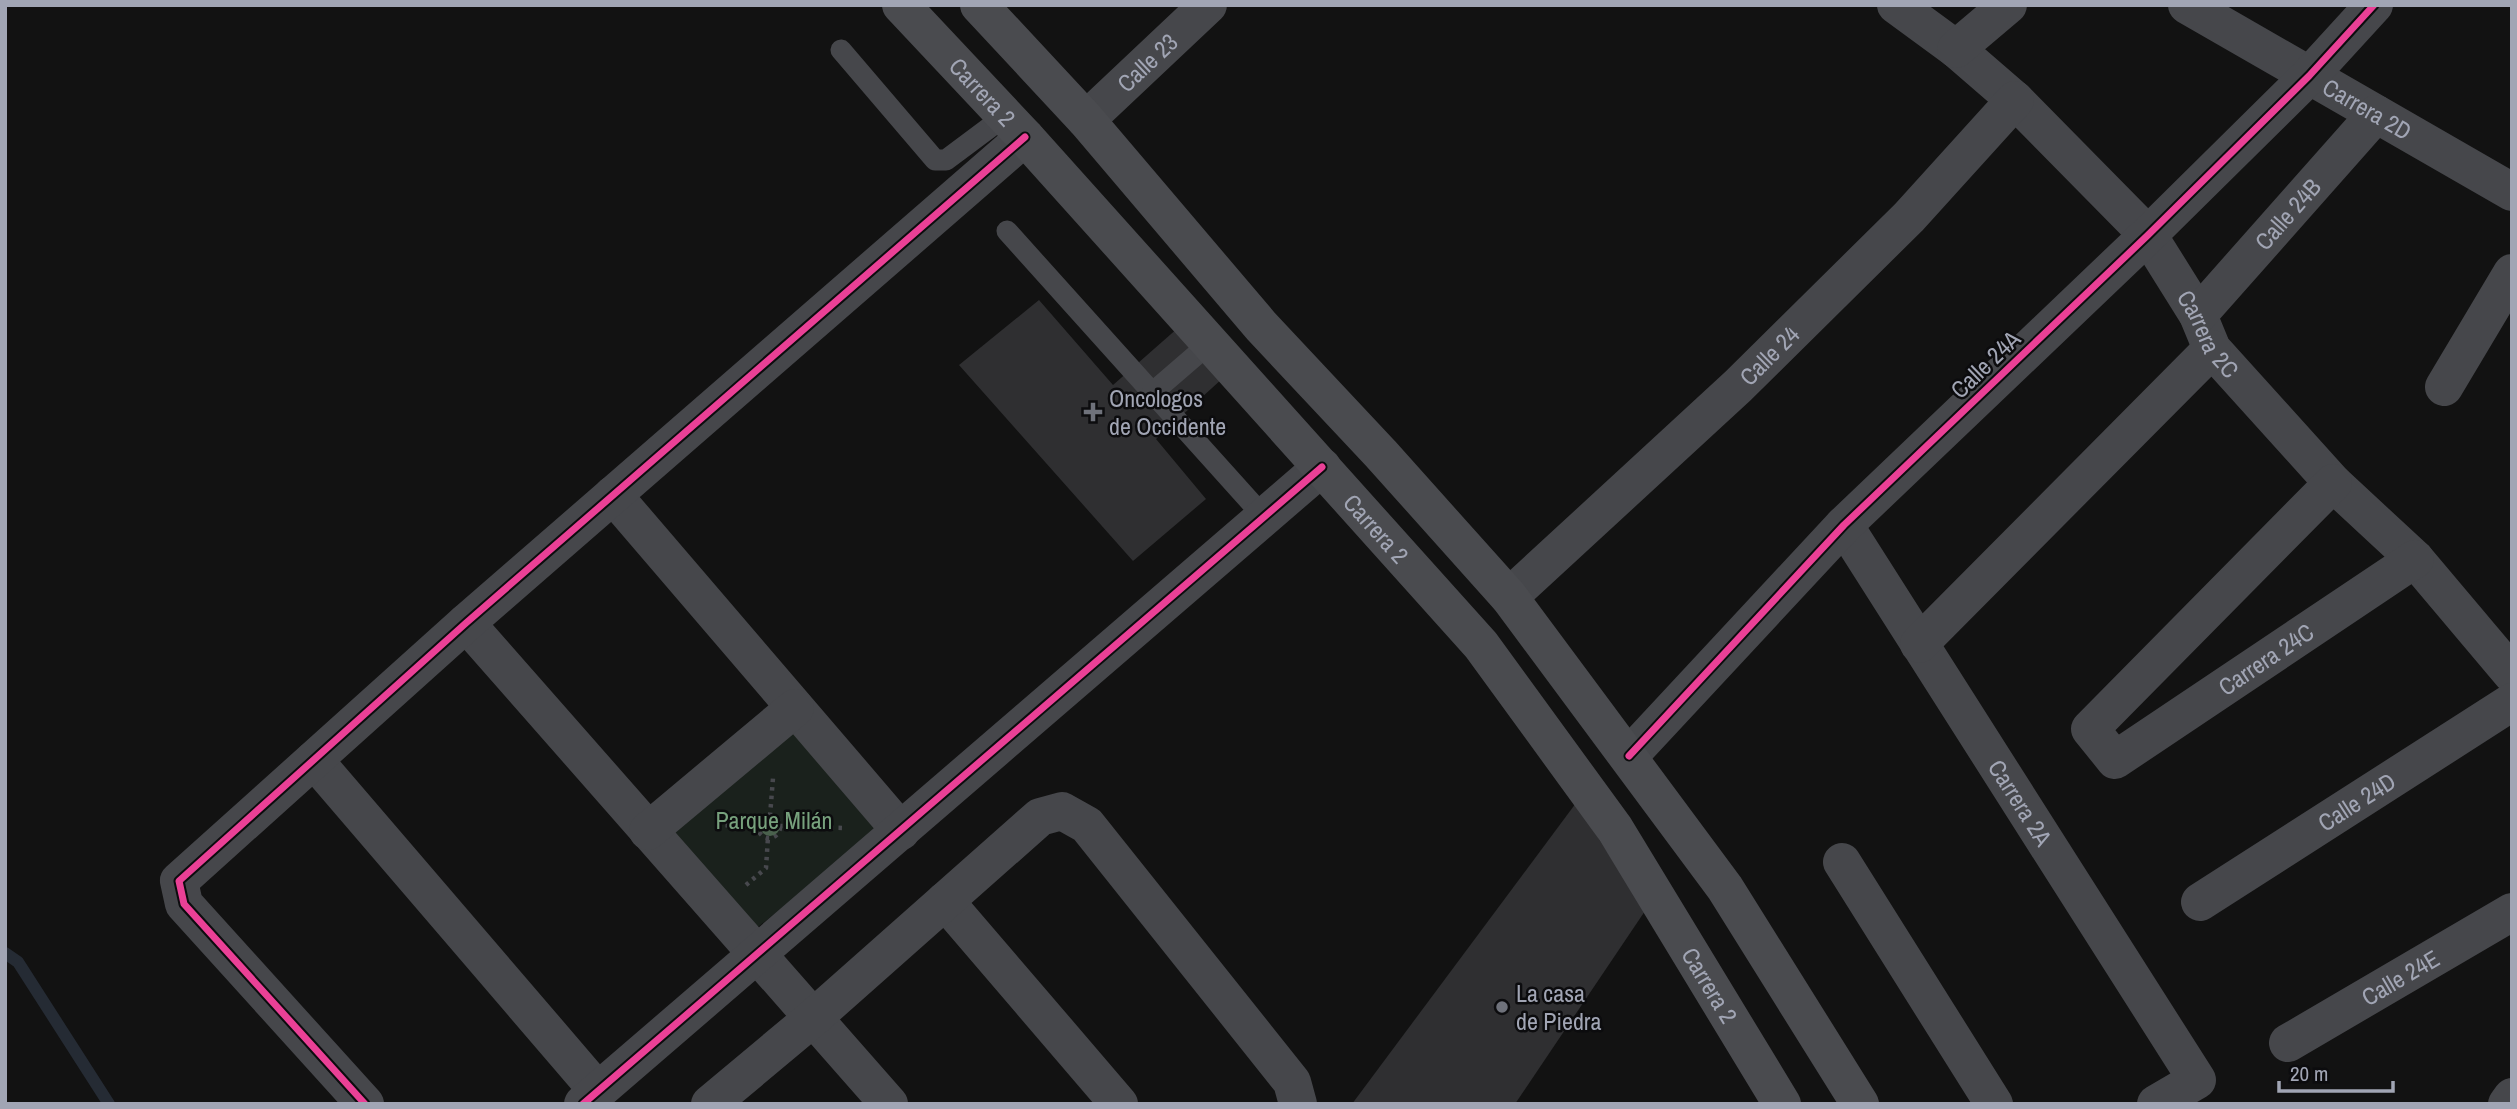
<svg xmlns="http://www.w3.org/2000/svg" width="2517" height="1109" viewBox="0 0 2517 1109" font-family="'Archivo Narrow',sans-serif">
	<style>
		.green { fill: #1a211c }
		.lines { fill: none; stroke-linecap: round; stroke-linejoin: round }
		.stream { stroke: #252b34; stroke-width: 12 }
		.building { fill: #2f2f31 }
		.path { stroke: #47484d; stroke-width: 4.5; stroke-dasharray: 3.5 5; stroke-linecap: butt }
		.lane { stroke: #46474b; stroke-width: 21 }
		.street { stroke: #46474b; stroke-width: 38 }
		.secondary { stroke: #4a4b4f; stroke-width: 38 }
		.cycleway-casing { stroke: #0c0c0e; stroke-width: 11 }
		.cycleway { stroke: #ea4096; stroke-width: 7 }
		.tree { fill: #4a614d }
		.poi-dot { fill: #6f727b; stroke: #0c0c0e; stroke-width: 2.5 }
		.labels { text-anchor: middle; dominant-baseline: central; stroke-width: 5; stroke-linejoin: round; paint-order: stroke }
		.street-label { font-size: 24px; fill: #a1a5b4; stroke: #0c0c0e }
		.poi-label { font-size: 24px; fill: #a1a5b4; stroke: #0c0c0e; text-anchor: start }
		.park-label { font-size: 24px; fill: #77a17d; stroke: #0c0c0e }
	</style>
	<rect width="100%" height="100%" fill="#121212"/>
	<!-- green -->
	<polygon class="green" points="785,715 880,830 754,930 657,824"/>
	<g class="lines">
		<!-- stream -->
		<polyline class="stream" points="5,953 18,962 109,1104"/>
	</g>
	<!-- building -->
	<g class="building">
		<polygon points="1039,300 1113,385 1179,327 1223,378 1156,439 1206,499 1133,561 959,365"/>
		<polygon points="1576,803 1645,911 1515,1104 1352,1104"/>
	</g>
	<g class="lines">
		<!-- path -->
		<g class="path">
			<polyline points="770,816 773,778"/>
			<circle cx="769" cy="827" r="11"/>
			<polyline points="717,825 758,826"/>
			<polyline points="779,826 844,828"/>
			<polyline points="746,885 766,868 768,837"/>
		</g>
		<!-- lane -->
		<g class="lane">
			<polyline points="841,50 935,160 946,160 1005,116"/>
			<polyline points="1007,231 1265,518"/>
			<polyline points="1152,393 1210,343"/>
		</g>
		<!-- street -->
		<g class="street">
			<path id="s1" d="M1896,5l60,44 59,51 133,135 50,80 14,34 121,134 82,76 97,115"/>
			<path id="s2" d="M2187,5l325,187"/>
			<polyline points="1956,49 2008,5"/>
			<path id="s3" d="M1086,120l122,-115"/>
			<path id="s4" d="M2198,315l178,-201"/>
			<polyline points="2444,387 2512,273"/>
			<path id="s5" d="M2333,483l-243,246 25,31 300,-201"/>
			<polyline points="613,495 901,831"/>
			<path id="s6" d="M1844,525l353,555 -41,24"/>
			<path id="s7" d="M1509,597l229,-211 171,-169 106,-117"/>
			<polyline points="466,623 889,1104"/>
			<polyline points="1919,644 2212,349"/>
			<polyline points="1629,756 1844,525 2148,235 2309,76 2374,5"/>
			<polyline points="314,760 598,1091"/>
			<polyline points="648,831 795,708"/>
			<polyline points="1842,862 1994,1104"/>
			<polyline points="945,901 1119,1104"/>
			<path id="s8" d="M2200,902l312,-200"/>
			<path id="s9" d="M2288,1043l224,-131"/>
			<polyline points="365,1104 184,904 179,881 466,623 1025,137"/>
			<polyline points="583,1104 1322,467"/>
			<polyline points="710,1104 813,1018 1040,817 1062,811 1087,825 1292,1082 1298,1104"/>
			<polyline points="2507,1104 2512,1097"/>
		</g>
		<!-- secondary -->
		<g class="secondary">
			<path id="s10" d="M901,5l124,132 456,508 134,184 167,275"/>
			<polyline points="979,5 1086,120 1261,326 1381,454 1509,597 1725,888 1860,1104"/>
		</g>
		<defs>
			<g id="cycleway">
				<polyline points="1629,756 1844,525 2148,235 2309,76 2374,5"/>
				<polyline points="365,1104 184,904 179,881 466,623 1025,137"/>
				<polyline points="583,1104 1322,467"/>
			</g>
		</defs>
		<!-- cycleway casing -->
		<use href="#cycleway" class="cycleway-casing"/>
		<!-- cycleway -->
		<use href="#cycleway" class="cycleway"/>
	</g>
	<!-- trees -->
	<circle class="tree" cx="770" cy="826" r="10"/>
	<!-- markers -->
	<g class="poi-dot">
		<path d="M1089.5 401.5h7v7h7v7h-7v7h-7v-7h-7v-7h7z"/>
		<circle cx="1502" cy="1007" r="7"/>
	</g>
	<g class="labels">
		<!-- street labels -->
		<g class="street-label">
			<text stroke="none"><textPath href="#s3" startOffset="84">Calle 23</textPath></text>
			<text stroke="none"><textPath href="#s10" startOffset="119">Carrera 2</textPath></text>
			<text stroke="none"><textPath href="#s2" startOffset="208">Carrera 2D</textPath></text>
			<text stroke="none"><textPath href="#s4" startOffset="135">Calle 24B</textPath></text>
			<text stroke="none"><textPath href="#s1" startOffset="458">Carrera 2C</textPath></text>
			<text stroke="none"><textPath href="#s7" startOffset="355">Calle 24</textPath></text>
			<text transform="translate(1985 364) rotate(-44)">Calle 24A</text>
			<text stroke="none"><textPath href="#s10" startOffset="707">Carrera 2</textPath></text>
			<text stroke="none"><textPath href="#s5" startOffset="567">Carrera 24C</textPath></text>
			<text stroke="none"><textPath href="#s8" startOffset="186">Calle 24D</textPath></text>
			<text stroke="none"><textPath href="#s6" startOffset="329">Carrera 2A</textPath></text>
			<text stroke="none"><textPath href="#s9" startOffset="130">Calle 24E</textPath></text>
			<text stroke="none"><textPath href="#s10" startOffset="1274">Carrera 2</textPath></text>
		</g>
		<!-- poi labels -->
		<g class="poi-label">
			<text x="1109" y="398">Oncologos<tspan x="1109" dy="28">de Occidente</tspan></text>
			<text x="1516" y="993">La casa<tspan x="1516" dy="28">de Piedra</tspan></text>
		</g>
		<!-- park labels -->
		<g class="park-label">
			<text x="774" y="820">Parque Milán</text>
		</g>
	</g>
	<!-- border -->
	<rect width="2517" height="1109" fill="none" stroke="#a1a5b4" stroke-width="14"/>
	<!-- scale -->
	<path d="M2279 1081v10h114v-10" fill="none" stroke="#a1a5b4" stroke-width="3.5"/>
	<text x="2290" y="1081" font-size="21" fill="#a1a5b4" stroke="#0c0c0e" stroke-width="5" paint-order="stroke">20 m</text>
</svg>
